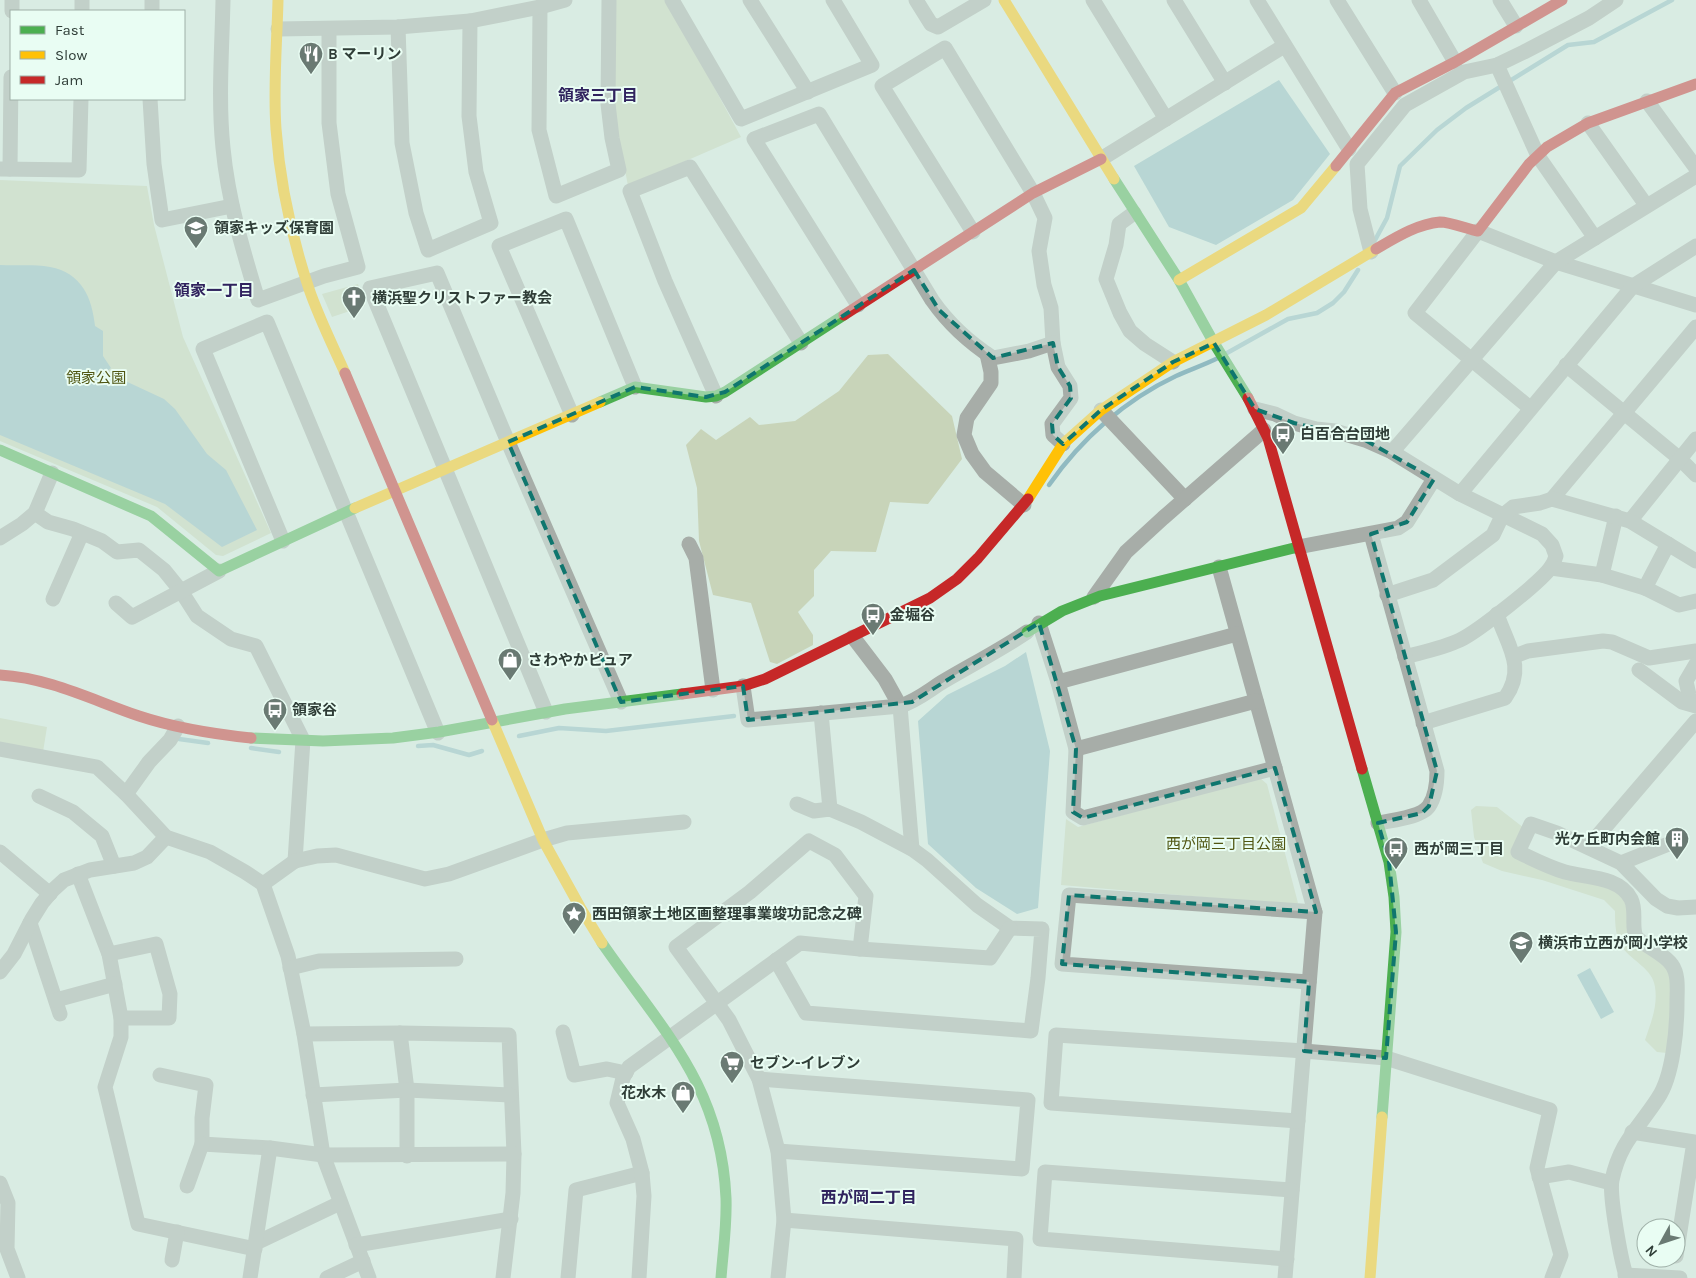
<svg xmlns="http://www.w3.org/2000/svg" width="1696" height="1278" viewBox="0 0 1696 1278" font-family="Karla,'Noto Sans JP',sans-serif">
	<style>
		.green { fill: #c8d4b9 }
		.water { fill: #90bac1 }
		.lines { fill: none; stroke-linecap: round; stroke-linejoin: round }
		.stream { stroke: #90bac1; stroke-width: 4.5 }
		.street { stroke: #a7ada8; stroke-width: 15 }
		.fast { stroke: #4caf50; stroke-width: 11 }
		.slow { stroke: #ffc107; stroke-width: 11 }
		.jam { stroke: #c62828; stroke-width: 11 }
		.marked { fill: none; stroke: #0f766e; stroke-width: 4; stroke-dasharray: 10 6; stroke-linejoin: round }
		.labels { text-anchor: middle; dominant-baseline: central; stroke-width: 4; stroke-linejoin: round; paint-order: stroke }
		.poi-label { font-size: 15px; font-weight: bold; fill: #2f3d37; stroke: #e9fdf3; text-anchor: start }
		.park-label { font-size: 15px; fill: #505612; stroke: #e9fdf3 }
		.neighbourhood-label { font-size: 16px; font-weight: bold; fill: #30235e; stroke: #e9fdf3 }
	</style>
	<rect width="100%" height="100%" fill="#d9ece3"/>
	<!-- green -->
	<g class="green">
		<polygon points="615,0 667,0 741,137 628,186 613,106"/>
		<polygon points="0,180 147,186 154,225 183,337 271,533 223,556 216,555 157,507 0,441"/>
		<polygon points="358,284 365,306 332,317 322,294"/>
		<polygon points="888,354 952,416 962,459 928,504 890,502 876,552 831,551 814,570 814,596 798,612 813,635 813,645 777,664 770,662 751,603 713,595 699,541 697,488 686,445 701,429 716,440 750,417 759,425 795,421 839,391 868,355"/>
		<polygon points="0,718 47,727 43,752 0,744"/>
		<polygon points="1260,778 1267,784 1298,903 1296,905 1061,885 1066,819 1078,827"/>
		<path d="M1476,806l21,1 27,21 -12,27 80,26 30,13 8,24 43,57 -6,78 -10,-1 -12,-12c6,-18 13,-34 10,-53 -2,-18 -23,-26 -32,-39 -8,-10 -8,-25 -8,-37l-11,-11 -62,-20 -40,-9 -19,-8 -9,-26 -3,-27z"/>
	</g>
	<!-- water -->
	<g class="water">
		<polygon points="1279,80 1330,154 1293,200 1216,245 1169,227 1134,166"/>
		<path d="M0,265c16,1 34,-1 50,2 32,6 42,31 45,59l8,5v25l8,12 -5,4 58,27 11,10 32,45 19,16 31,60 -35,17 -57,-43 -165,-69z"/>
		<polygon points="1026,652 1050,751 1038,908 1017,914 976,888 928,844 918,721 947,695 1005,666"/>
		<polygon points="1590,968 1614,1012 1601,1019 1577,975"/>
	</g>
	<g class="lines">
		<!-- stream -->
		<g class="stream">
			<polyline points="1374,242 1387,218 1400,166 1437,130 1466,108 1568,45 1594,42 1672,0"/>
			<polyline points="1227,353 1288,319 1317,313 1333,303 1344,292 1358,270"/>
			<path d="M1049,485c32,-46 76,-85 127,-109 13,-6 28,-11 42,-18"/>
			<polyline points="519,736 559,728 606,731 734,716"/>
			<polyline points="179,739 208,743"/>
			<polyline points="418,746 433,745 469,755 482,751"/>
			<polyline points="251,748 279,752"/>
		</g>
		<!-- street -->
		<g class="street">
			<path d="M223,0c-1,49 -5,100 0,148 5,52 20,103 35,152l66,-24 34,-9 -20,-73 -9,-71v-94"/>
			<polyline points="672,0 741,119 872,65 833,0"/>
			<polyline points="750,0 808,92"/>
			<polyline points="916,0 931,24 938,27 984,0"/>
			<polyline points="1093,0 1166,119"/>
			<polyline points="1174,0 1225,83"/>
			<polyline points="1257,0 1349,149"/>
			<polyline points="1337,0 1395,93"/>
			<polyline points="1419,0 1455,62"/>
			<polyline points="1500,0 1516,26"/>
			<polyline points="540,7 539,130 556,196 619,170 612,138 608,104 609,0"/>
			<polyline points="12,11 12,0"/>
			<polyline points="82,11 82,0"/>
			<polyline points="152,11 152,0"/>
			<polyline points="398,27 402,143 416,213 428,250 491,223 476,172 469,116 470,21"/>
			<polyline points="278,29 398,27 470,21 540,7 565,0"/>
			<polyline points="1497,65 1538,156 1595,238"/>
			<polyline points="150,99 154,164 162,220 232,206"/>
			<polyline points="1647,101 1696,168"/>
			<polyline points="1588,123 1646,205"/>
			<polyline points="1101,159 1284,46"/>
			<polyline points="0,169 79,170 81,99"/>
			<polyline points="10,169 11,77"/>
			<polyline points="1134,213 1119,224 1116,245 1106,279 1120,313 1130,331 1145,344 1173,362"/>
			<polyline points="973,232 882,86 945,48 1033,193 1045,218 1039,251 1044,285 1051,308 1053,343 1058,367 1070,386 1071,398 1052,424 1053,435 1063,444"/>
			<polyline points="1371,252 1360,209 1357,164 1405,105 1464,72 1497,65 1524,52 1589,18 1616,0"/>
			<path d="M858,305l-104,-166 65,-25 113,186c16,23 38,43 61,58l36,-7 24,-8"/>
			<polyline points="987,354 991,372 991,383 967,418 964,435 972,454 985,472 1024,505"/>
			<polyline points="1566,365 1680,459 1696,475"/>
			<polyline points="716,396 665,281 630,191 690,167 801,343"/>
			<polyline points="1530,408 1415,313 1478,231 1556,262 1696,305"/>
			<path d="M1255,409l20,5 19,9 22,6 19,2 30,9 27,12 68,42 82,40 10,11 4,11c-1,4 -3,8 -5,11 -10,15 -74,65 -91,73 -17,8 -37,12 -55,17"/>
			<polyline points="1101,410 1185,499"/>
			<polyline points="572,415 499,246 566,219 635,387"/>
			<polyline points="1392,452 1556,262 1696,176"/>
			<polyline points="1460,494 1633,286 1696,246"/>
			<polyline points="1552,499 1696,327"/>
			<polyline points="35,513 48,522 73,529 102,541 117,552 139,550 164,570 181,591 197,616 231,639 256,646 303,740 295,861"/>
			<polyline points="1630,521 1696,439"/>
			<path d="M1371,534l66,237c0,11 -2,26 -8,35 -7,11 -38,15 -51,17"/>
			<polyline points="0,538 22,524 35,513 52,473"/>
			<polyline points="283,541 203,349 267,322 438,733"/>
			<polyline points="689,544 696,558 713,690"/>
			<polyline points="1298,547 1398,528 1407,522 1434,479"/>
			<polyline points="1219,567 1315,912 1285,1278"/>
			<polyline points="1551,568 1602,575 1645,588 1679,605 1696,601"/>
			<polyline points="1602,575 1616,516"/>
			<polyline points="1645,588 1668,544"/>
			<polyline points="1387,595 1433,580 1493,535 1502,516 1513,507 1540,503 1552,499 1630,521 1696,561"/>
			<polyline points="1094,597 1126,552 1163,518 1264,430"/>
			<polyline points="53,599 82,533"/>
			<polyline points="116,603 132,617 219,571"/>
			<polyline points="1039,623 1058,682 1076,749 1073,812 1083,818 1275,768"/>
			<polyline points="853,637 885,679 900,706 912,849"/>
			<polyline points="1515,656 1528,651 1603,641 1612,642 1649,658 1696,651"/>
			<polyline points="1696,664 1686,681 1689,695 1696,705"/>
			<polyline points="1639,670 1682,702 1696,706"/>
			<polyline points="1058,682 1237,634"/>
			<path d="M743,686l5,34 152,-14c17,-5 29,-16 44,-25 27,-16 56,-31 83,-49"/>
			<polyline points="546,712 370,288 437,273 508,442 621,702"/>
			<polyline points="821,713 830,809"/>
			<path d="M1423,723l82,-25c22,-31 2,-53 -8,-84"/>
			<polyline points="0,749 97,767 126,794 166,837 210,852 245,872 263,884 288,956 304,1034 323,1155 369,1278"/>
			<polyline points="1076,749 1256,701"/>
			<polyline points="126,794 149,762 170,740 178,726"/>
			<polyline points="39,796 73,812 102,836 114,866"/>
			<polyline points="1588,847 1696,721"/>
			<polyline points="0,852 50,894"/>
			<polyline points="1621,863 1671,843"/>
			<polyline points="78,874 109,954 121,1018 121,1037 105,1087 138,1224 255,1249"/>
			<polyline points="263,884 295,861 317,856 336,855 425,879 449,874 543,840 567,833 684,822"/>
			<polyline points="30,923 60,1014"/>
			<polyline points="109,954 156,944 170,994 169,1018 121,1018"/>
			<polyline points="776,960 806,1013 1031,1031 1038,978 1042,929 1010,928 977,905 927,860 912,849 861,822 830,809 814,811 797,804"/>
			<polyline points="290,968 319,961 456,959"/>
			<polyline points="0,972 14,954 32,919 42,903 53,890 64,880 90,870 134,863 147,857 166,837"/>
			<polyline points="1309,982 1062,964 1069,895 1315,912"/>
			<polyline points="56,1000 115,984"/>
			<polyline points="563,1032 574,1075 607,1069 626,1073"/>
			<polyline points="400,1033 407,1090 407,1156"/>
			<polyline points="304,1034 400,1033 509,1035 514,1154 513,1193 503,1278"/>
			<polyline points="160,1075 206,1085 202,1118 202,1144 270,1148"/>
			<polyline points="759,1079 1028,1100 1022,1169 778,1151"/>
			<polyline points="313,1095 407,1090 510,1095"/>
			<polyline points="1298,1121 1051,1103 1056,1035 1304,1051 1386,1058 1550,1110 1537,1168 1561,1255 1552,1278"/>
			<polyline points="1632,1132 1694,1142 1676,1256"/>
			<polyline points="1539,1177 1569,1172 1611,1183"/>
			<polyline points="0,1183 8,1203 7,1249 18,1278"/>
			<polyline points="187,1186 202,1144"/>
			<polyline points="784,1220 1016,1239 1014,1278"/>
			<polyline points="256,1243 340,1203"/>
			<polyline points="356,1245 511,1219"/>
			<polyline points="1287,1259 1040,1239 1045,1172 1292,1190"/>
			<polyline points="172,1260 177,1232"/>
			<polyline points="1625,1275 1680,1278"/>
			<polyline points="250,1278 270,1148 323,1155 514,1154"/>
			<polyline points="327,1278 363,1261"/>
			<polyline points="568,1278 576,1190 642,1173"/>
			<polyline points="639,1278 644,1196 642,1173 633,1139 617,1103 623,1078 629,1067 800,943 860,949 990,958 1010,928"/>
			<polyline points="778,1278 784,1220 778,1151 759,1079 729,1020 676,947 750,892 809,841 835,855 866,896 860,949"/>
			<path d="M1627,1278c-6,-16 -18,-83 -15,-98 8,-38 26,-51 46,-82 15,-22 19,-69 19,-96 0,-12 2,-27 -5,-37 -7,-11 -26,-18 -36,-28 -5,-11 1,-26 -5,-38 -12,-23 -45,-21 -66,-27 -17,-5 -32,-13 -47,-20l13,-28 26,9 64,30 35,36 11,7 11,2 18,-1"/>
		</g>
		<!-- fast -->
		<g class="fast">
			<polyline points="1114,179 1179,280 1214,343 1248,398"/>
			<polyline points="600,402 635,387 706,397 716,396 725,392 844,315"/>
			<polyline points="0,450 151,516 219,571 355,508"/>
			<polyline points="1027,632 1062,611 1100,596 1298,547"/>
			<polyline points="251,738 323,741 393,738 439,732 565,709 682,694"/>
			<polyline points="1362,769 1389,862 1394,897 1396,932 1382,1117"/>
			<path d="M602,943c60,87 119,142 124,255 1,27 -3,53 -5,80"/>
		</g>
		<!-- slow -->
		<g class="slow">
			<path d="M278,0c-1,43 -5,86 -2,129 4,55 16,109 33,160 10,29 24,57 36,84"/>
			<polyline points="1004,0 1114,179"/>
			<polyline points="1179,280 1301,208 1336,166"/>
			<polyline points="1028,499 1063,444 1101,410 1173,362 1266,315 1376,249"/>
			<polyline points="355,508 600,402"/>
			<polyline points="492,720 543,840 580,907 602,943"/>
			<polyline points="1370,1278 1382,1117"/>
		</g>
		<!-- jam -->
		<g class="jam">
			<polyline points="1336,166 1395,93 1455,62 1562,0"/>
			<path d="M1376,249c19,-11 41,-25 64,-27 10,0 28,7 38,9l51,-67 18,-17 41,-24 108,-39"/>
			<polyline points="844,315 1033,193 1101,159"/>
			<polyline points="345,373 492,720"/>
			<polyline points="1248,398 1268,438 1362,769"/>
			<path d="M0,675c50,3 92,25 139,41 36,12 74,18 112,22"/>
			<polyline points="682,694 743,686 765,679 930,598 957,579 978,558 1028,499"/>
		</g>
	</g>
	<!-- marked area -->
	<path d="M0 0H1696V1278H0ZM914,270l25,40 54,48 60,-15 5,24 12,19 1,12 -19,26 1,11 10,9 38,-34 72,-48 41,-19 41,66 39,14 71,17 69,39 -27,43 -36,12 66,237 -8,35 -7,7 -44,10 11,39 7,70 -10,126 -82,-7 5,-69 -247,-18 7,-69 247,17 -41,-144 -192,50 -10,-6 3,-63 -37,-126 -127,79 -164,18 -5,-34 -122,16 -113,-260 127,-55 71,10 19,-5z" fill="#d9ece3" fill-opacity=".55" fill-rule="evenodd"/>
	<path class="marked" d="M914,270l25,40 54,48 60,-15 5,24 12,19 1,12 -19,26 1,11 10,9 38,-34 72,-48 41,-19 41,66 39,14 71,17 69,39 -27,43 -36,12 66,237 -8,35 -7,7 -44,10 11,39 7,70 -10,126 -82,-7 5,-69 -247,-18 7,-69 247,17 -41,-144 -192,50 -10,-6 3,-63 -37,-126 -127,79 -164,18 -5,-34 -122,16 -113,-260 127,-55 71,10 19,-5z"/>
	<!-- icons -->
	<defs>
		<symbol id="restaurant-pin" viewBox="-11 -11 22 30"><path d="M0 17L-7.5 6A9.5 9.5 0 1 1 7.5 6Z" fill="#6a7a73" stroke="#e9fdf3"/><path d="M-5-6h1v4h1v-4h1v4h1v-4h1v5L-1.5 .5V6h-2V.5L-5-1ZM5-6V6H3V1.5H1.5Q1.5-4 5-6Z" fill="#fff"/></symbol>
		<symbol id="school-pin" viewBox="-11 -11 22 30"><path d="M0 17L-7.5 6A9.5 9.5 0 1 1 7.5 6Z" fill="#6a7a73" stroke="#e9fdf3"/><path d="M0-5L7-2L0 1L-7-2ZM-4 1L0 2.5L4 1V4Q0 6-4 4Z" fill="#fff"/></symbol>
		<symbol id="church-pin" viewBox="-11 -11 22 30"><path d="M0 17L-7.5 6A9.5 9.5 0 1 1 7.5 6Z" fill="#6a7a73" stroke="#e9fdf3"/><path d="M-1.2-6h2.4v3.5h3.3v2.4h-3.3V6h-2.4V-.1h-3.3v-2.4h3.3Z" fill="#fff"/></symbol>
		<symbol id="bus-pin" viewBox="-11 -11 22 30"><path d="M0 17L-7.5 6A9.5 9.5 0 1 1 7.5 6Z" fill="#6a7a73" stroke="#e9fdf3"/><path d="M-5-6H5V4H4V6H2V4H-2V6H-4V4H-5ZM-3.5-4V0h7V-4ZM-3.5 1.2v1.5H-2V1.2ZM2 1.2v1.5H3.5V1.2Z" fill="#fff"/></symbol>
		<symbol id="shop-pin" viewBox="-11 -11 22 30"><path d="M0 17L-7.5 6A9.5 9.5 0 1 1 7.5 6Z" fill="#6a7a73" stroke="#e9fdf3"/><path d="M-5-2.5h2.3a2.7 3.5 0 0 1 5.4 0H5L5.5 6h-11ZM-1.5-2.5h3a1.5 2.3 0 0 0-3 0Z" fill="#fff"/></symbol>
		<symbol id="building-pin" viewBox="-11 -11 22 30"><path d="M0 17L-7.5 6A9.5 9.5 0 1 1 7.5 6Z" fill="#6a7a73" stroke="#e9fdf3"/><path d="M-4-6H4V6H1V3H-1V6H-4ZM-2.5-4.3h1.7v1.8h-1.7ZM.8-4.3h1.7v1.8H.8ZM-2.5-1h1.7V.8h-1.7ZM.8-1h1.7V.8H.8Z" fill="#fff"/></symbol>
		<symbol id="sight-pin" viewBox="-11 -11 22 30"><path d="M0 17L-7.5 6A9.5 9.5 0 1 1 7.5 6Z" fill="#6a7a73" stroke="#e9fdf3"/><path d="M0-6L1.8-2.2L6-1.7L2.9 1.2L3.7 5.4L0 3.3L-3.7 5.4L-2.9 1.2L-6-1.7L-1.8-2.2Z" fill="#fff"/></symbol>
		<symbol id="supermarket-pin" viewBox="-11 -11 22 30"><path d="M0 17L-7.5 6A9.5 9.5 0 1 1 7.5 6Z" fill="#6a7a73" stroke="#e9fdf3"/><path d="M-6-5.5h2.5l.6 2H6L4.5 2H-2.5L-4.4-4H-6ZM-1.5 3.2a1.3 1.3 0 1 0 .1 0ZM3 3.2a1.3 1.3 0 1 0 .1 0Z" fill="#fff"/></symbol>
	</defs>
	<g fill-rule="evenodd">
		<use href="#restaurant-pin" x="297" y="40" width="28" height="38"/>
		<use href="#school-pin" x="182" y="214" width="28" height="38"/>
		<use href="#church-pin" x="340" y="284" width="28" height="38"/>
		<use href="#bus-pin" x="1269" y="420" width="28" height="38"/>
		<use href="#bus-pin" x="859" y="601" width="28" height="38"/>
		<use href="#shop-pin" x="496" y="646" width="28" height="38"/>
		<use href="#bus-pin" x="261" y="696" width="28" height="38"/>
		<use href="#building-pin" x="1663" y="825" width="28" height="38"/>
		<use href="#bus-pin" x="1382" y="835" width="28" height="38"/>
		<use href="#sight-pin" x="560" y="900" width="28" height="38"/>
		<use href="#school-pin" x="1507" y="929" width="28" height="38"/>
		<use href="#supermarket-pin" x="718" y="1049" width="28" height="38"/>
		<use href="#shop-pin" x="669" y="1079" width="28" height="38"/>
	</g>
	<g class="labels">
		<!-- poi labels -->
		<g class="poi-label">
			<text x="328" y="54">B マーリン</text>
			<text x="214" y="228">領家キッズ保育園</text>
			<text x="372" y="298">横浜聖クリストファー教会</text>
			<text x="1300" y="434">白百合台団地</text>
			<text x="890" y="615">金堀谷</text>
			<text x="528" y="660">さわやかピュア</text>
			<text x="292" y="710">領家谷</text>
			<text x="1660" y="839" text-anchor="end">光ケ丘町内会館</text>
			<text x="1414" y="849">西が岡三丁目</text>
			<text x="592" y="914">西田領家土地区画整理事業竣功記念之碑</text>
			<text x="1538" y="943">横浜市立西が岡小学校</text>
			<text x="750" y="1063">セブン-イレブン</text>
			<text x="666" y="1093" text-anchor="end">花水木</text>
		</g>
		<!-- park labels -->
		<g class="park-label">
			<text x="96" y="378">領家公園</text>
			<text x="1226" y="844">西が岡三丁目公園</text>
		</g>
		<!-- neighbourhood labels -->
		<g class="neighbourhood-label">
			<text x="598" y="95">領家三丁目</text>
			<text x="214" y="290">領家一丁目</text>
			<text x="869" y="1197">西が岡二丁目</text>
		</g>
	</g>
	<!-- legend -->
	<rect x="10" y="10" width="175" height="90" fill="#e9fdf3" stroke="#9fb0a8"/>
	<rect x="20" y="26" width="25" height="8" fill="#4caf50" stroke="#9fb0a8"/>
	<text x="55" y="35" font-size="15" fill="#2f3d37">Fast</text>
	<rect x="20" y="51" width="25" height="8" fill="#ffc107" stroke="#9fb0a8"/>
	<text x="55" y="60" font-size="15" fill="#2f3d37">Slow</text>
	<rect x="20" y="76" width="25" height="8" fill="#c62828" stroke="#9fb0a8"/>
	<text x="55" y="85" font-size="15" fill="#2f3d37">Jam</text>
	<!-- north arrow -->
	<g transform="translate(1661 1243) rotate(230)"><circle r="24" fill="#e9fdf3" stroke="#9fb0a8"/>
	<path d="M0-4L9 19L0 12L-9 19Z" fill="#6a7a73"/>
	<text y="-8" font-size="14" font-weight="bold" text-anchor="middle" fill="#2f3d37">N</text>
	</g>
</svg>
